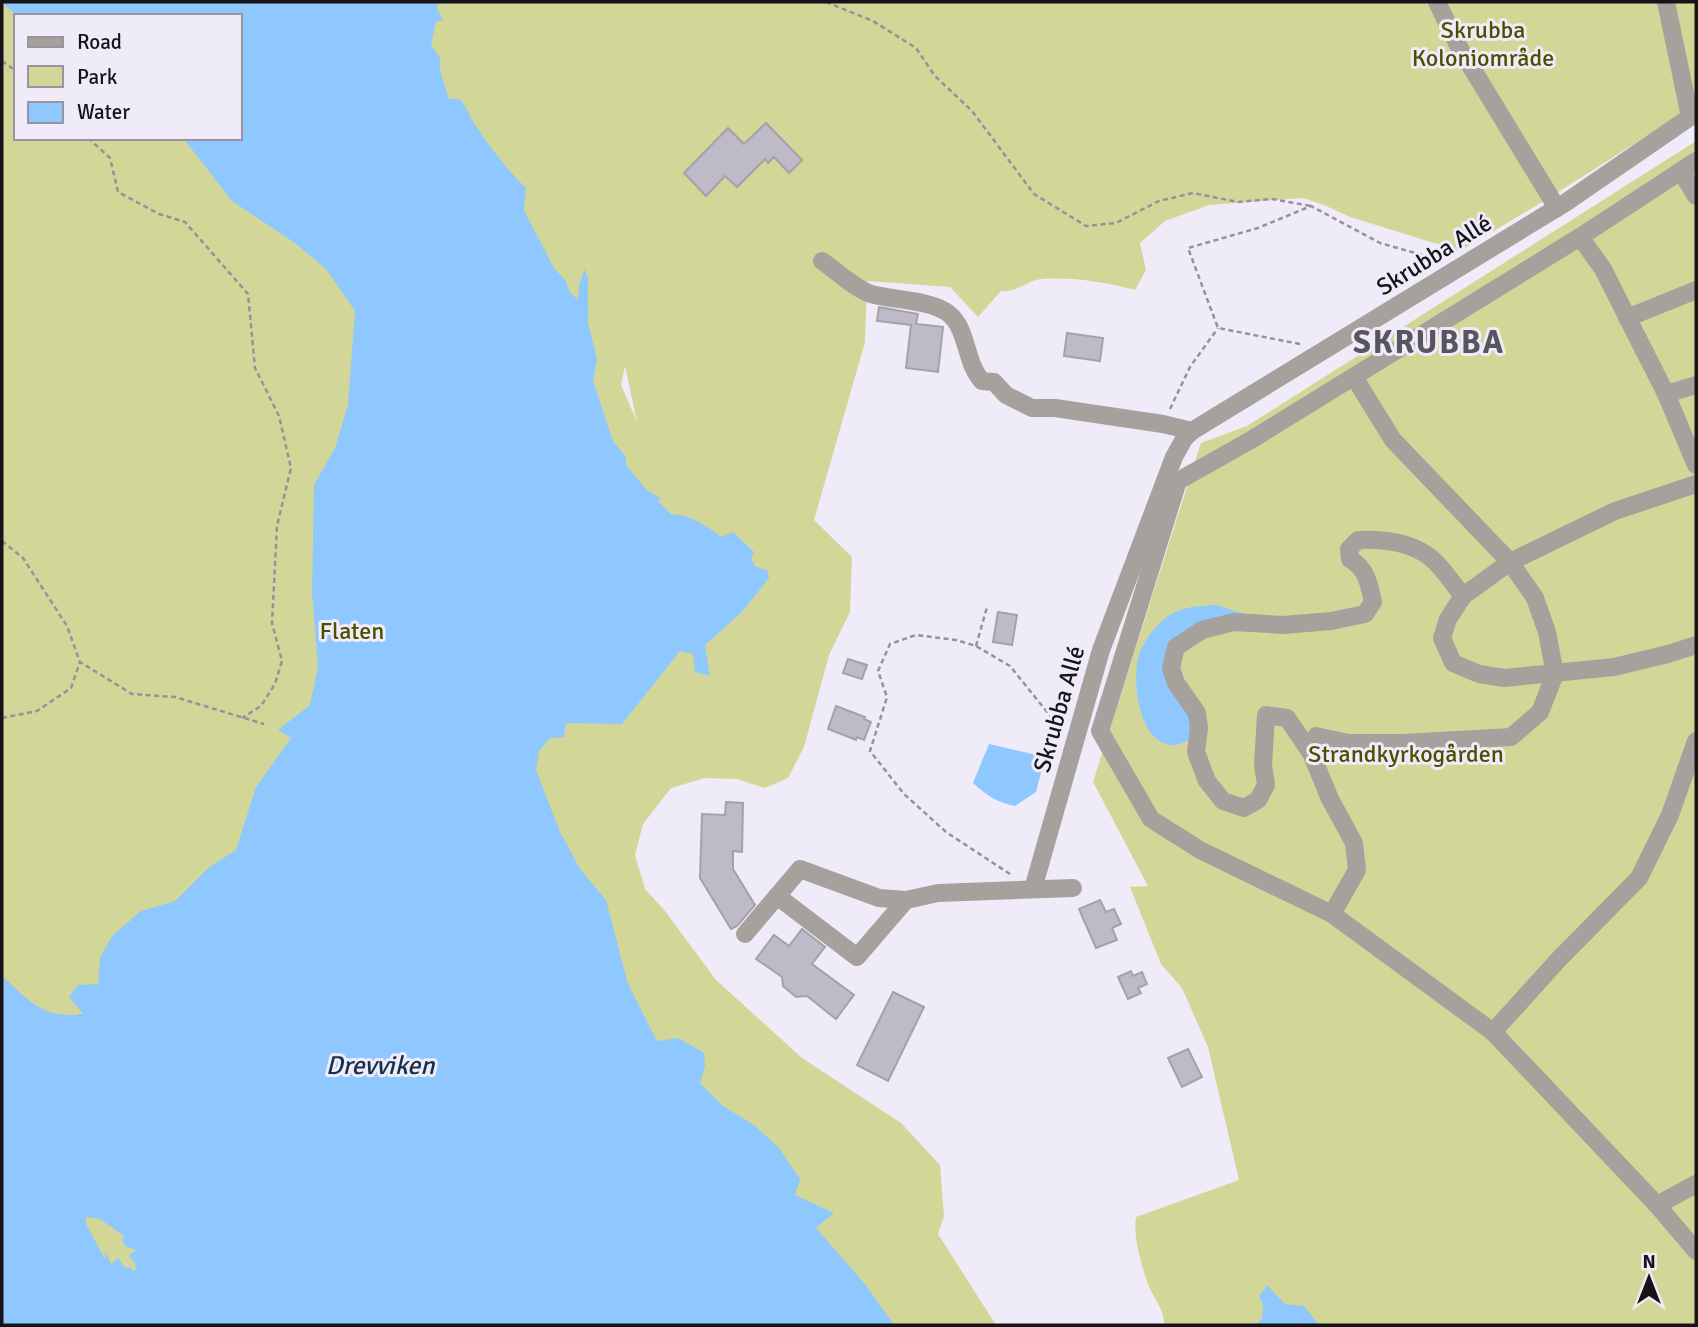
<svg xmlns="http://www.w3.org/2000/svg" width="1698" height="1327" viewBox="0 0 1698 1327" font-family="Signika,sans-serif">
	<style>
		.green { fill: #d2d797; fill-rule: evenodd }
		.water { fill: #8fc7ff; fill-rule: evenodd }
		.building { fill: #bfbac7; stroke: #a4a0ac; stroke-width: 2 }
		.lines { fill: none; stroke-linecap: round; stroke-linejoin: round }
		.path { stroke: #95929c; stroke-width: 2.5; stroke-dasharray: 5 3.5; stroke-linecap: butt }
		.minor { stroke: #a5a19c; stroke-width: 18 }
		.labels { text-anchor: middle; dominant-baseline: central; stroke-width: 6; stroke-linejoin: round; paint-order: stroke }
		.park-label { font-size: 24px; fill: #4c4f00; stroke: #f0ebf9 }
		.street-label { font-size: 24px; fill: #151418; stroke: #f0ebf9 }
		.water-label { font-size: 26px; font-style: italic; fill: #13314c; stroke: #f0ebf9 }
		.district-label { font-size: 32px; font-weight: bold; letter-spacing: 2px; fill: #595560; stroke: #f0ebf9 }
	</style>
	<rect width="100%" height="100%" fill="#f0ebf9"/>
	<!-- green -->
	<g class="green">
		<path d="M2,2h1694v103l-157,99 -79,47 -110,-34 -26,-12 -21,-7 -94,7 -44,16 -25,22 6,27 -11,20c-30,-8 -62,-13 -93,-11 -15,1 -22,13 -41,12l-23,26 -28,-30 -83,-6 -2,61 -51,178 38,37 -2,55 -21,43 -25,92 -16,31 -23,10 -28,-9 -32,-1 -34,10 -28,36 -8,31 10,34 20,22 51,69 86,78 99,65 39,42 4,51 -6,18 58,91h-994zM16,16h224v122h-224zM625,366l12,56 -16,-37z"/>
		<path d="M1696,141v1184h-532c1,-15 -11,-27 -16,-41 -7,-20 -15,-47 -12,-67l103,-37 -31,-133 -26,-59 -21,-24 -31,-77 18,-1 -55,-104 108,-339 46,-17z"/>
	</g>
	<!-- water -->
	<g class="water">
		<path d="M2,2h436l-1,6 6,13h-7l-5,24 9,13v13l9,28h11c6,7 9,16 14,24 15,23 32,46 52,65l-2,22 30,58 12,13 3,10 9,9 1,-15 6,-16 3,10v44l9,36 -4,22 20,60 13,16v8l21,25 13,8 -2,3 13,13c19,1 35,11 50,23l12,-5 21,20 -3,6 4,8 13,5 1,7 -27,34 -37,33 5,31 -15,-4 -2,-18 -13,-3 -58,73 -56,-1 -2,14 -14,1 -11,13 -3,19 24,62 20,37 26,31 22,84 29,57 21,-3 26,15 1,13 -5,17 23,23 31,19 25,23 21,31 -5,16 39,18 -18,15 49,56 29,41h-892v-349c28,25 40,43 81,38l-14,-17 9,-12 20,-1 2,-26 12,-22 29,-25 34,-10 33,-33 28,-18 20,-63 35,-49 -13,-8 32,-25 8,-38 -6,-74 2,-108 21,-37 13,-43 7,-94 -29,-42 -31,-26 -63,-42 -49,-63h57v-122h-223zM86,1217l14,2 24,17 -2,3 3,7 11,4 -7,6 6,7 1,7 -4,1 -1,-4 -6,1 -7,-10 -7,6 -6,-13v8l-19,-35z"/>
		<path d="M1216,605l32,10 -80,41 26,60 -3,23c-5,2 -10,5 -15,6 -37,3 -45,-65 -37,-90 5,-15 20,-35 34,-42 13,-7 28,-7 43,-8z"/>
		<path d="M989,744l56,13 -9,35 -21,14c-17,-3 -29,-11 -42,-23z"/>
		<polygon points="1267,1285 1285,1304 1304,1306 1319,1325 1255,1325 1262,1319 1263,1304 1259,1297"/>
	</g>
	<!-- building -->
	<g class="building">
		<polygon points="766,123 802,160 789,173 774,157 768,163 765,159 737,187 725,176 706,196 684,173 728,128 744,144"/>
		<polygon points="879,307 918,314 916,324 943,327 938,372 906,368 911,325 877,321"/>
		<polygon points="1067,333 1103,338 1100,361 1064,356"/>
		<polygon points="998,612 1017,615 1012,645 993,642"/>
		<polygon points="848,659 867,665 862,679 843,673"/>
		<polygon points="836,706 865,717 864,719 871,722 864,740 857,737 856,740 828,729"/>
		<polygon points="726,802 743,803 742,852 733,851 733,869 755,905 737,926 731,929 700,878 702,814 725,815"/>
		<polygon points="1100,900 1106,912 1114,909 1121,924 1112,928 1117,940 1096,948 1079,909"/>
		<polygon points="802,929 825,947 812,964 854,995 836,1019 807,996 796,997 783,986 782,977 756,959 774,935 789,946"/>
		<polygon points="1131,971 1133,976 1142,972 1147,984 1138,988 1141,993 1128,999 1118,977"/>
		<polygon points="893,992 924,1007 888,1081 857,1065"/>
		<polygon points="1188,1049 1202,1077 1182,1087 1168,1058"/>
	</g>
	<g class="lines">
		<!-- path -->
		<g class="path">
			<polyline points="826,2 873,21 916,48 935,76 972,111 1034,194 1086,226 1116,223 1159,201 1193,193 1238,202 1272,199 1311,206"/>
			<polyline points="2,61 16,71"/>
			<polyline points="88,138 110,158 118,192 159,214 185,222 248,294 255,368 279,416 291,468 277,526 272,623 282,661 275,684 261,706 242,718"/>
			<polyline points="1300,344 1218,328 1188,248 1258,228 1311,206 1380,243 1440,260"/>
			<polyline points="1170,409 1190,367 1218,328"/>
			<polyline points="2,541 23,558 67,626 80,662 132,694 175,697 264,724"/>
			<polyline points="976,646 987,607"/>
			<polyline points="2,718 37,711 71,688 80,662"/>
			<polyline points="1010,874 946,832 904,794 870,751 887,697 878,671 890,644 916,635 956,640 976,646 1010,666 1060,728"/>
		</g>
		<!-- minor -->
		<g class="minor">
			<polyline points="1437,2 1459,47 1557,208"/>
			<polyline points="1666,2 1690,117"/>
			<polyline points="1696,161 1580,237 1251,440 1178,481 1100,731 1151,819 1200,850 1332,914 1493,1032 1559,959 1639,878 1670,815 1696,741"/>
			<polyline points="1681,171 1696,196"/>
			<polyline points="1580,237 1603,269 1666,394 1696,465"/>
			<path d="M822,261c15,10 32,27 49,33 21,6 62,6 78,20 19,15 16,49 33,67l12,1 12,13 26,13h23l108,16 29,7"/>
			<polyline points="1627,318 1696,290"/>
			<polyline points="1666,394 1696,385"/>
			<polyline points="1696,484 1615,511 1510,562 1463,596 1448,619 1442,638 1453,663 1479,674 1504,678 1614,667 1668,654 1696,645"/>
			<path d="M1311,753l-24,-35 -21,-3 -3,50 3,20 -8,15 -14,8 -21,-7 -16,-20 -11,-29 3,-24 -2,-15 -21,-30 -5,-15 5,-21 26,-17 32,-8 49,3 48,-4 34,-7 8,-12c-4,-18 -6,-33 -23,-43l-1,-10 9,-9c25,-1 53,2 73,18 12,10 22,26 32,38"/>
			<polyline points="1033,889 1101,650 1174,457 1184,439 1192,431 1565,203 1696,113"/>
			<polyline points="777,896 857,957 906,900"/>
			<polyline points="1332,914 1357,870 1354,843 1330,799 1311,753 1316,736 1348,743 1403,743 1511,737 1540,712 1555,674 1547,632 1535,598 1510,562 1393,440 1354,377"/>
			<polyline points="745,934 800,869 879,898 906,900 938,893 1073,888"/>
			<polyline points="1493,1032 1657,1205 1696,1251"/>
			<polyline points="1657,1205 1696,1184"/>
		</g>
	</g>
	<g class="labels">
		<!-- park labels -->
		<g class="park-label">
			<text x="1483" y="30">Skrubba<tspan x="1483" dy="28">Koloniområde</tspan></text>
			<text x="352" y="631">Flaten</text>
			<text x="1406" y="754">Strandkyrkogården</text>
		</g>
		<!-- street labels -->
		<g class="street-label">
			<text transform="translate(1434 255) rotate(-32)">Skrubba Allé</text>
			<text transform="translate(1059 709) rotate(-74)">Skrubba Allé</text>
		</g>
		<!-- water labels -->
		<g class="water-label">
			<text x="380" y="1066">Drevviken</text>
		</g>
		<!-- district labels -->
		<g class="district-label">
			<text x="1429" y="342">SKRUBBA</text>
		</g>
	</g>
	<!-- border -->
	<rect width="1698" height="1327" fill="none" stroke="#151418" stroke-width="7"/>
	<!-- legend -->
	<rect x="14" y="14" width="228" height="126" fill="#f0ebf9" stroke="#98959f" stroke-width="2"/>
	<rect x="28" y="37" width="35" height="10" fill="#a5a19c" stroke="#98959f" stroke-width="2"/>
	<text x="77" y="49" font-size="21" fill="#151418">Road</text>
	<rect x="28" y="66" width="35" height="21" fill="#d2d797" stroke="#98959f" stroke-width="2"/>
	<text x="77" y="84" font-size="21" fill="#151418">Park</text>
	<rect x="28" y="102" width="35" height="21" fill="#8fc7ff" stroke="#98959f" stroke-width="2"/>
	<text x="77" y="119" font-size="21" fill="#151418">Water</text>
	<!-- north arrow -->
	<g transform="translate(1649 1278)" stroke="#f0ebf9" stroke-width="5" paint-order="stroke">
	<path d="M0-5L12 26L0 18L-12 26Z" fill="#151418"/>
	<text y="-10" font-size="19" font-weight="bold" text-anchor="middle" fill="#151418">N</text>
	</g>
</svg>
